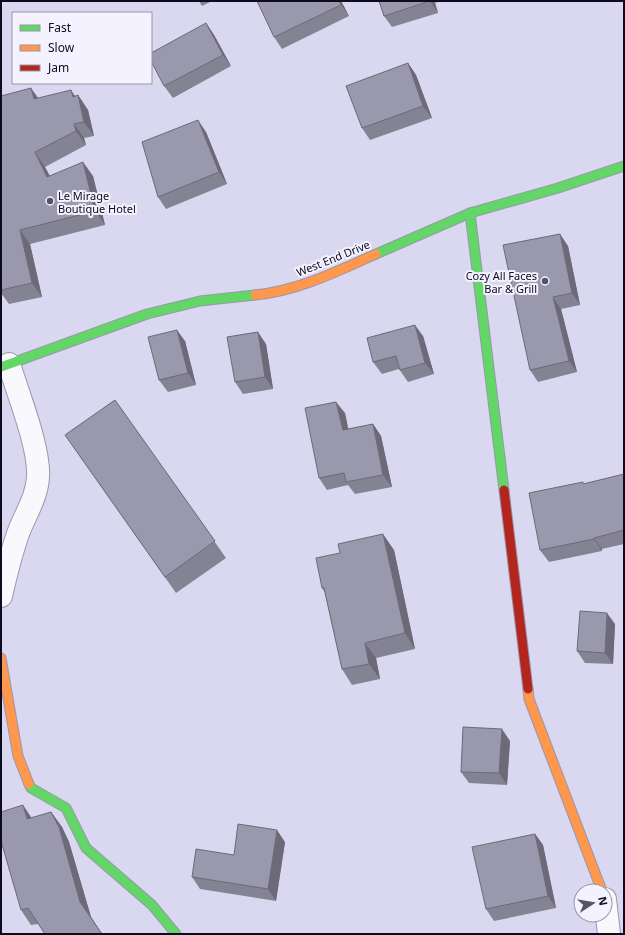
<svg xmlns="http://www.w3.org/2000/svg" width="625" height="935" viewBox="0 0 625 935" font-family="'Noto Sans',sans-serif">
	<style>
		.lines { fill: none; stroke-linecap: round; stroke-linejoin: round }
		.street-casing { stroke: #9997ab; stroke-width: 24 }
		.fast-casing { stroke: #9997ab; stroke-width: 11 }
		.slow-casing { stroke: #9997ab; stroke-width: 11 }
		.jam-casing { stroke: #9997ab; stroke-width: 11 }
		.street { stroke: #f9f9fd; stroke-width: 22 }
		.fast { stroke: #63d668; stroke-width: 9 }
		.slow { stroke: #ff974d; stroke-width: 9 }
		.jam { stroke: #b3261e; stroke-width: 9 }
		.wall { fill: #848394 }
		.shaded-wall { fill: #6c6a78 }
		.building { fill: #9a98ac; stroke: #6c6a78 }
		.poi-dot { fill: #555368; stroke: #f3f2fe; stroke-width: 1.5 }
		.labels { text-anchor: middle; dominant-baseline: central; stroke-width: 4; stroke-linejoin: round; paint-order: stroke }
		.poi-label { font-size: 11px; fill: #0e0b1e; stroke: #f3f2fe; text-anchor: start }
		.street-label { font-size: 11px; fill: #0e0b1e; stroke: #f3f2fe }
	</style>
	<rect width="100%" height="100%" fill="#d9d8f0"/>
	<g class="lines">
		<defs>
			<g id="street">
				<path d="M1,596c5,-22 10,-43 18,-65 7,-18 18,-34 19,-54 2,-29 -20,-83 -29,-113"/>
				<polyline points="605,899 609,934"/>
			</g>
			<g id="fast">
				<polyline points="470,213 504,490"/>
				<polyline points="376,254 470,213 558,188 624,166"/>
				<polyline points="1,367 147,314 200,301 255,295"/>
				<polyline points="29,784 31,788 66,808 86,848 152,905 176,934"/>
			</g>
			<g id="slow">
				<path d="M255,295c43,-4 83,-24 121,-41"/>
				<polyline points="1,658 18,756 29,784"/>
				<polyline points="528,689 529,699 602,891"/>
			</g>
			<polyline id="jam" points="504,490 528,689"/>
		</defs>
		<!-- street casing -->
		<use href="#street" class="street-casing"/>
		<!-- fast casing -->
		<use href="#fast" class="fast-casing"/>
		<!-- slow casing -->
		<use href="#slow" class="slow-casing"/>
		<!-- jam casing -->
		<use href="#jam" class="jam-casing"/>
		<!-- street -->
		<use href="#street" class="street"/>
		<!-- fast -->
		<use href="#fast" class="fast"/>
		<!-- slow -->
		<use href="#slow" class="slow"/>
		<!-- jam -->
		<use href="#jam" class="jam"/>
	</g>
	<!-- wall -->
	<g class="wall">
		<polygon points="199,1 212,1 202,6"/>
		<polygon points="341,1 349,16 282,49 274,37"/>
		<polygon points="379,1 441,1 435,3 438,13 392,27 384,16"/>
		<polygon points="206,23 214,35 231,66 173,98 164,86"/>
		<polygon points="408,63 416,75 432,118 370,140 362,128"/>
		<polygon points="78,95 88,110 94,136 84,138 86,145 45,167 50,176 93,176 105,225 30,244 42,297 9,304 1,293 1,96 38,98 76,96"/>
		<polygon points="206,132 227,184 166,209 158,197"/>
		<polygon points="568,246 580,305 561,309 577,372 538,382 530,370"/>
		<polygon points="423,336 434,374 408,382 399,369 382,374 373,362"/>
		<polygon points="185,341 196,385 168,392 159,380"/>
		<polygon points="266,344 273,389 243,394 235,382"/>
		<polygon points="115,400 226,558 176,593 65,435"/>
		<polygon points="345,413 348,429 373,424 381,436 392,487 355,494 348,485 327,490 319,478"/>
		<polygon points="624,474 624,544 602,549 602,551 549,562 540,550 584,484"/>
		<polygon points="394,550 415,649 376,658 380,679 352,685 342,669 325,593 322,588"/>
		<polygon points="615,624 613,664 585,663 577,651"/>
		<polygon points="510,741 507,785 469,783 461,772"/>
		<polygon points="51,812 62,827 69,842 91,917 102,934 45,934 38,924 31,925 21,910 32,818"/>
		<polygon points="535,834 543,845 556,908 494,921 486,909"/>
		<polygon points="285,842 276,901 200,889 192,877 234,855"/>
	</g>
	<!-- shaded-wall -->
	<g class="shaded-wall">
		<polygon points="339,1 341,1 349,16 341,5"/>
		<polygon points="430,1 434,1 435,3 438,13"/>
		<polygon points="206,23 214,35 231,66 223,55"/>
		<polygon points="408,63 416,75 432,118 423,106"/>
		<polygon points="31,88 41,102 34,99"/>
		<polygon points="71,90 79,102 78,95 88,110 94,136 84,122 73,97"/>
		<polygon points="198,120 206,132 227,184 219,172"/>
		<polygon points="74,124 84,138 86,145 76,131"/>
		<polygon points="35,152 45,167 57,191 47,177"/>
		<polygon points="83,162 93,176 105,225 95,211"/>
		<polygon points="20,230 30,244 42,297 32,283"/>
		<polygon points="560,234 568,246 580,305 572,293"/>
		<polygon points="553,297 561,309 577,372 569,361"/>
		<polygon points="415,325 423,336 434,374 425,363"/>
		<polygon points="177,330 185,341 196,385 188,373"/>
		<polygon points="258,332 266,344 273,389 265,377"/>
		<polygon points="336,402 345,413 351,442 343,430"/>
		<polygon points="373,424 381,436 392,487 383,475"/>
		<polygon points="383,534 394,550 415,649 405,633"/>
		<polygon points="594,538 602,549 602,551 594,539"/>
		<polygon points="607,613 615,624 613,664 605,653"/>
		<polygon points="365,643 376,658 380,679 369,664"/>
		<polygon points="502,729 510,741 507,785 499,773"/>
		<polygon points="23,805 33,820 27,819"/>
		<polygon points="51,812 62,827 69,842 91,917 102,934 80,902"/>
		<polygon points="277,830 285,842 276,901 268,889"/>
		<polygon points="535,834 543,845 556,908 548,896"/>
	</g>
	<!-- building -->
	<g class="building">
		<polygon points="257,1 339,1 341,5 274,37"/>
		<polygon points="379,1 430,1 384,16"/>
		<polygon points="206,23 223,55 164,86 151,61 151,53"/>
		<polygon points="408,63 423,106 362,128 346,86"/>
		<polygon points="31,88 34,99 71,90 73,97 78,95 84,122 74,124 76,131 35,152 47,177 83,162 95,211 20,230 32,283 1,290 1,96"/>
		<polygon points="198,120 219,172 158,197 142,142"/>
		<polygon points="560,234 572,293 553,297 569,361 530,370 503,245"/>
		<polygon points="415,325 425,363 400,370 396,356 373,362 367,338"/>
		<polygon points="177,330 188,373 159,380 148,337"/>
		<polygon points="258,332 265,377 235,382 227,337"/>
		<polygon points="115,400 215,541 165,577 65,435"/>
		<polygon points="336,402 343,430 373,424 383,475 346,482 344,473 319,478 305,408"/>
		<polygon points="624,474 624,530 594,538 594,539 540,550 529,493 583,482 583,484"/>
		<polygon points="383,534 405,633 365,643 369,664 342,669 324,588 322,588 316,558 340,553 338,544"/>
		<polygon points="580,611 607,613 605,653 577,651"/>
		<polygon points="463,727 502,729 499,773 461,772"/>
		<polygon points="23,805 27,819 51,812 59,827 80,902 102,934 45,934 28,908 21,910 1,841 1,812"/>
		<polygon points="238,824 277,830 268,889 192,877 196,849 234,855"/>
		<polygon points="535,834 548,896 486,909 472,847"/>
	</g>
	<!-- markers -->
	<g class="poi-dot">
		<circle cx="50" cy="201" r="4"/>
		<circle cx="545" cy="281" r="4"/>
	</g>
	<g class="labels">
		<!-- poi labels -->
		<g class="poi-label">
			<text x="58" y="195">Le Mirage<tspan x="58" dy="13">Boutique Hotel</tspan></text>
			<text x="537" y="275" text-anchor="end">Cozy All Faces<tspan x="537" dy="13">Bar &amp; Grill</tspan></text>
		</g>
		<!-- street labels -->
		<g class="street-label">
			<text transform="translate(333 258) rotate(-22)">West End Drive</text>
		</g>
	</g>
	<!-- border -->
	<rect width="625" height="935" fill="none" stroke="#0e0b1e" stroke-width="4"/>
	<!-- legend -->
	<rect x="12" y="12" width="140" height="72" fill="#f3f2fe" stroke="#9796a4"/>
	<rect x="20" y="25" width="20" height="6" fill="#63d668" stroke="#9796a4"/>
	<text x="48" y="32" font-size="12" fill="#0e0b1e">Fast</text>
	<rect x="20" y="45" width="20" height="6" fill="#ff974d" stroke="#9796a4"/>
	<text x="48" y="52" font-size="12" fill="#0e0b1e">Slow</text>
	<rect x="20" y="65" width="20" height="6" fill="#b3261e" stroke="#9796a4"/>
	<text x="48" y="72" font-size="12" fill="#0e0b1e">Jam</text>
	<!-- north arrow -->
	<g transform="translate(593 903) rotate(78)"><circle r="19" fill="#f3f2fe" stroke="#9796a4"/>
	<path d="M0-3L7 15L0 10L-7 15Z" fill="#555368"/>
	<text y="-6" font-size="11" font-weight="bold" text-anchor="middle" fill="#0e0b1e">N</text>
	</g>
</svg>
